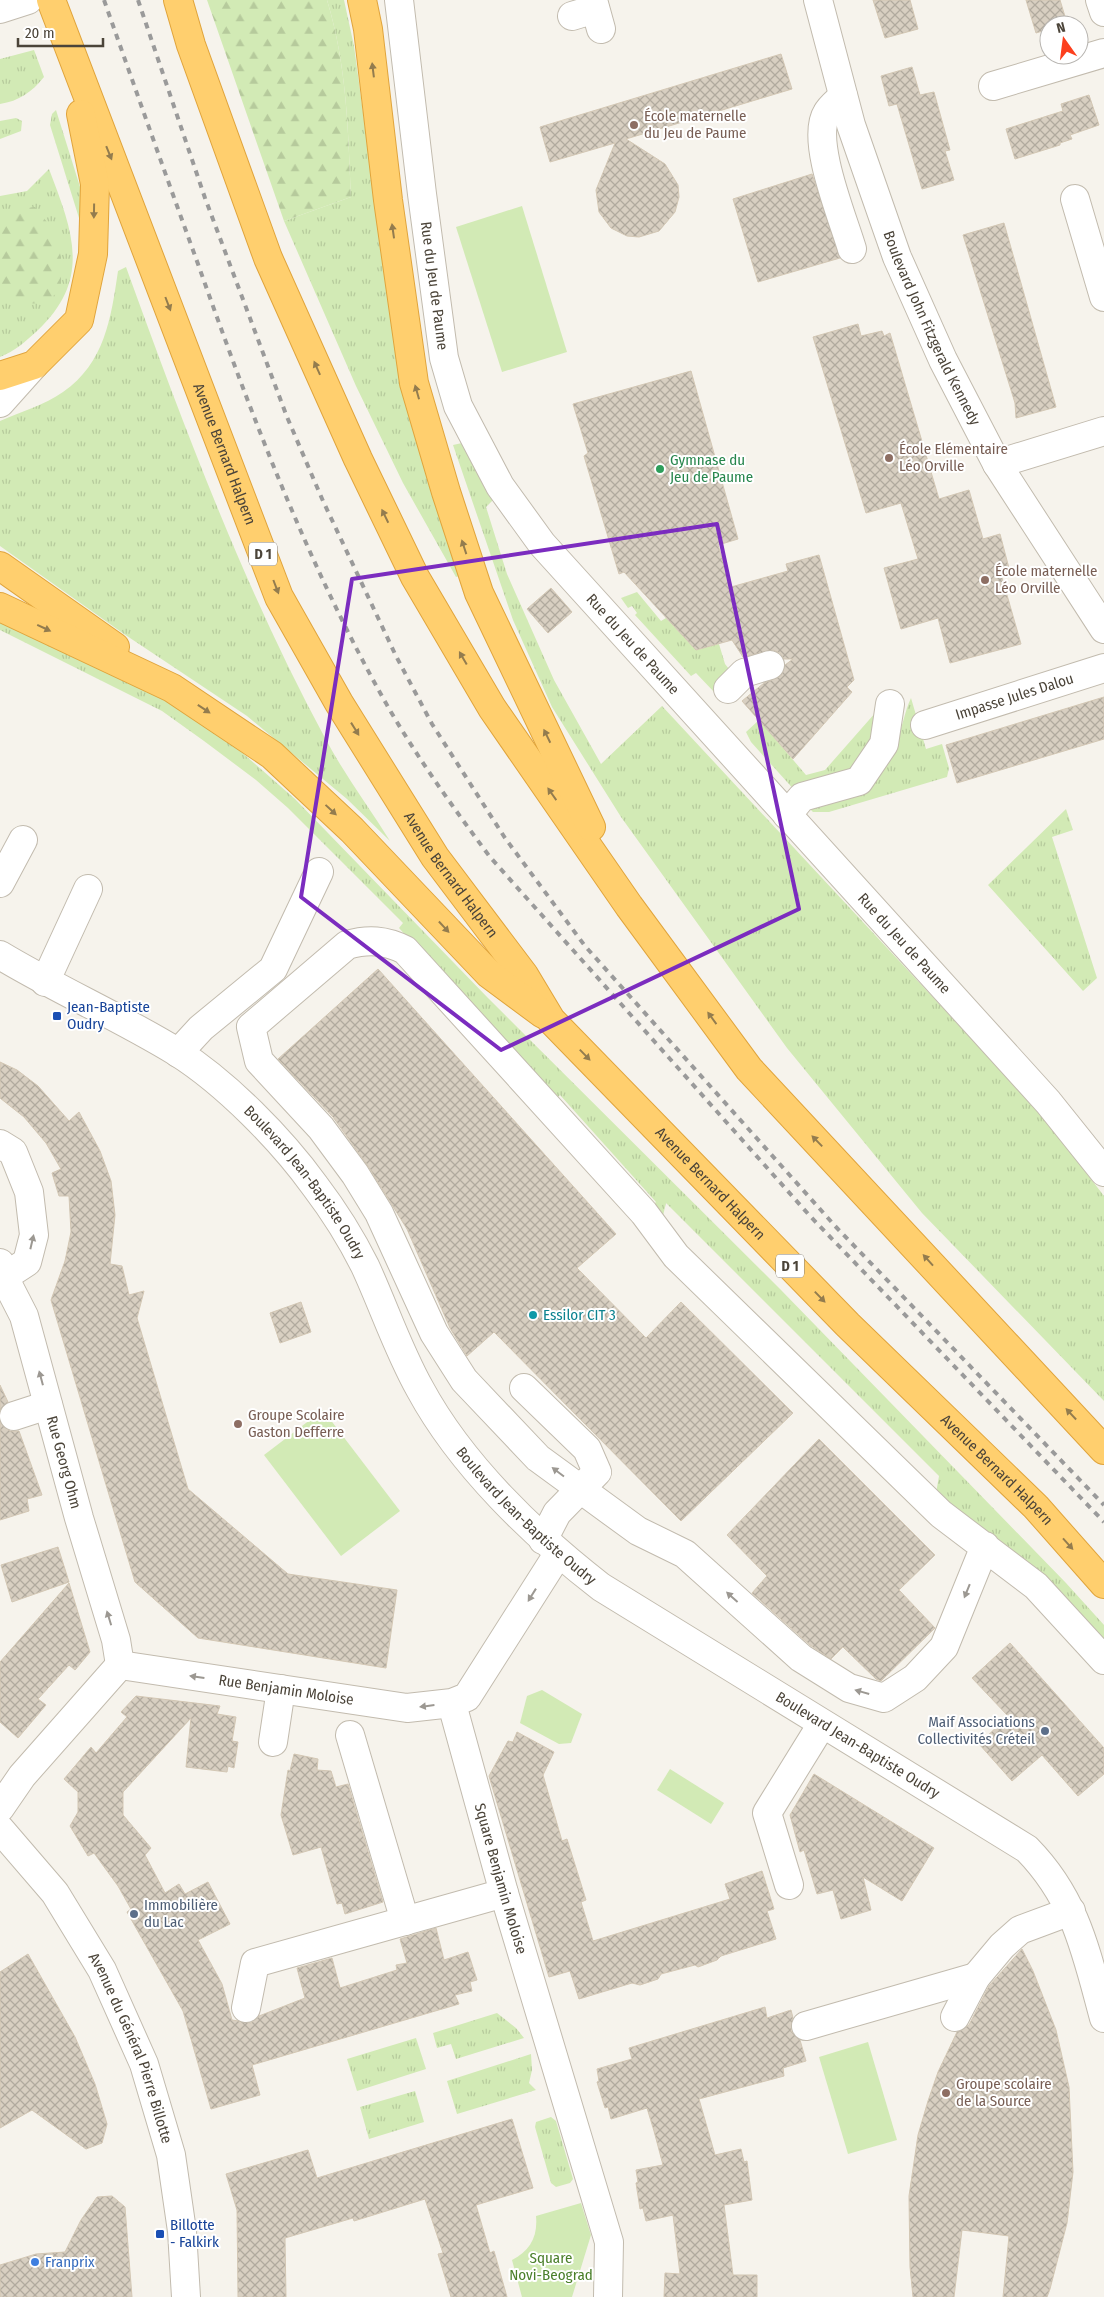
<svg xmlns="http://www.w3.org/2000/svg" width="1104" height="2297" viewBox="0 0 1104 2297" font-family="'Fira Sans Condensed',sans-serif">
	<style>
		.grass { fill: url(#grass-tufts) }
		.forest { fill: url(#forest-firs) }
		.park { fill: #d2eab5 }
		.building { fill: url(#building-cross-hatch); stroke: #d3c7b4 }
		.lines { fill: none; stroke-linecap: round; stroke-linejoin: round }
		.minor-casing { stroke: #c2bbae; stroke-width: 30 }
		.highway-casing { stroke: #e0a43c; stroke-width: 30 }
		.minor { stroke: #fff; stroke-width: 28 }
		.highway { stroke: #ffcf6e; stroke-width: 28 }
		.rail { stroke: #9a9a9a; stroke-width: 4; stroke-dasharray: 6 6; stroke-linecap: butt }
		.oneway { fill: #937c4e }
		.oneway2 { fill: #9c9892 }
		.marked { fill: none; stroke: #7b2cbf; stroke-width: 4; stroke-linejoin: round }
		.education-dot { fill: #8d6e63; stroke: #fff; stroke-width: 2 }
		.leisure-dot { fill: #2e9e5b; stroke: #fff; stroke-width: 2 }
		.transit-dot { fill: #1a4fb4; stroke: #fff; stroke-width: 2 }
		.culture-dot { fill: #0f9aa8; stroke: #fff; stroke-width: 2 }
		.service-dot { fill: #5c6f8a; stroke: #fff; stroke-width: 2 }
		.shop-dot { fill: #3f7fe0; stroke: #fff; stroke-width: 2 }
		.labels { text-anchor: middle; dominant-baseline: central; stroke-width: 4; stroke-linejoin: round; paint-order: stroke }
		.shield { fill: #fff; stroke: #817c74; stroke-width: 1 }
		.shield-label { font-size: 14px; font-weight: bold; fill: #4b4439 }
		.education-label { font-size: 15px; fill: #785e54; stroke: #fff; text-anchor: start }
		.street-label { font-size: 15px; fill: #4b4439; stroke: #fff }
		.leisure-label { font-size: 15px; fill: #27864d; stroke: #fff; text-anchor: start }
		.transit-label { font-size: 15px; fill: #164399; stroke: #fff; text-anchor: start }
		.culture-label { font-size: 15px; fill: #0d838f; stroke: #fff; text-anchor: start }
		.service-label { font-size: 15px; fill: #4e5e75; stroke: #fff; text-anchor: end }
		.park-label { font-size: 15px; fill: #4a7f2a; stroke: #fff }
		.shop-label { font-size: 15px; fill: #366cbe; stroke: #fff; text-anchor: start }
	</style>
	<defs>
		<pattern id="grass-tufts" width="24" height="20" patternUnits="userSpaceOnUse" patternTransform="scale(1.25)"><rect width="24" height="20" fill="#d2eab5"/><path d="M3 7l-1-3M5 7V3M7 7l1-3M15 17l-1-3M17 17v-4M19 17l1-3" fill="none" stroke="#b6ca9c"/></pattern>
		<pattern id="forest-firs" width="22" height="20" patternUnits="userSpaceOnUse" patternTransform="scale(1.25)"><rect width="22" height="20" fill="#d2eab5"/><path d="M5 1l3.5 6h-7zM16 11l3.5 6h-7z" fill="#b6ca9c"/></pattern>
		<pattern id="building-cross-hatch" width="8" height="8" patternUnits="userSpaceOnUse" patternTransform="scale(1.25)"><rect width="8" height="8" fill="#d8cfc1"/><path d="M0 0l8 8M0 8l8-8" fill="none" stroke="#b1aa9e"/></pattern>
	</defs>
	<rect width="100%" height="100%" fill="#f6f3ec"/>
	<!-- grass -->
	<g class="grass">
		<path d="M327,0h17l10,46 41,302 70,226 -9,3 -53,-94 -47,-97 -72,-165 67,-24c-3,-68 -4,-131 -24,-197z"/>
		<path d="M34,50l10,27c-12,15 -25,24 -44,27v-45z"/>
		<polygon points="56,110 81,190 85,222 79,218 50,125 52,114"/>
		<polygon points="16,118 22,121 21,131 0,139 0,121"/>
		<path d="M49,169c23,61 44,110 -12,162 -12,11 -22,20 -37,26v-161l27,-5z"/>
		<path d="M126,267c58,160 118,321 199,471 19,36 44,69 65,103l-43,-42 -100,-83 -123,-82 -124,-88v-125c20,-9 45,-16 63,-29 42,-29 48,-74 55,-121z"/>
		<polygon points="462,443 493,500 486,507 507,574 554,680 601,764 662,706 1009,1079 1051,1127 1104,1196 1104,1401 922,1213 787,1048 621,817 552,707 513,620 453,445"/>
		<polygon points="637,592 661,621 666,618 696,650 719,644 725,664 733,674 714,692 696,673 691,676 635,615 637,613 632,606 628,608 621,598"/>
		<polygon points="0,616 147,689 230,742 295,799 488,998 781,1290 1066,1583 1104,1625 1104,1653 995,1536 935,1499 939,1476 666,1203 661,1224 650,1208 656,1202 560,1095 554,1101 399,928 403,923 288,808 256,780 204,741 162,711 0,630"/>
		<path d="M911,698l15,51 16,-5 7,24 -2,9 -118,35h-16l-3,-3 5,-5 81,-63c7,-14 8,-28 15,-43z"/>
		<polygon points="876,712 877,741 852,775 797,793 751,742 746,732 759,720 806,775 825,770"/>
		<polygon points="1066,809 1073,830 1052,837 1097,978 1083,991 988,885"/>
		<polygon points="497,2013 516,2028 524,2038 456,2059 451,2044 437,2048 433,2033"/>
		<polygon points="416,2038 426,2069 357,2091 347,2059"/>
		<polygon points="531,2054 532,2070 529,2083 536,2090 457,2114 447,2081"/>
		<polygon points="415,2091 424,2122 369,2139 360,2107"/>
		<polygon points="551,2117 556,2121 573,2179 570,2183 556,2187 551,2183 535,2127 536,2122"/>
	</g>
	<!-- forest -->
	<g class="forest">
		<path d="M207,0h120c20,66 21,129 24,197l-67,24z"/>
		<path d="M35,207l19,24 7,26v33c-26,22 -37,15 -61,-5v-68l5,-7z"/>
	</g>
	<!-- park -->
	<g class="park">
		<polygon points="522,206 567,352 502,372 456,227"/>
		<polygon points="323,1410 400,1511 341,1556 264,1455"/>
		<polygon points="542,1690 582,1714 571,1743 559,1744 520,1723 527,1696"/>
		<polygon points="670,1769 724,1803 711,1824 657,1790"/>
		<polygon points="868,2042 897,2140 848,2154 819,2057"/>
		<path d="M581,2203l10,32 -19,62h-50l-10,-37c18,-9 26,-23 24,-44z"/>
	</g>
	<!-- building -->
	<g class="building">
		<polygon points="873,0 910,0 918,29 885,38"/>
		<polygon points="1026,0 1060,0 1067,23 1049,25 1049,29 1036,33"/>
		<polygon points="781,54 792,89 626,139 665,164 678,185 679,197 675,212 659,231 639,237 627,236 611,228 599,212 596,190 615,143 550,162 540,127"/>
		<polygon points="912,67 920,95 934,92 950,150 945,151 954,180 922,189 897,104 889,106 881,76"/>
		<polygon points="1089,95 1099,125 1070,135 1072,139 1060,143 1060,145 1015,159 1006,129 1063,111 1061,104"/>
		<polygon points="812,174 840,258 758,282 733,199"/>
		<polygon points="1004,223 1056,407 1016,418 1015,403 963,235"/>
		<polygon points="858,324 861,336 882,331 884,336 890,333 939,499 969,490 983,539 1000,534 1010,572 1001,574 1021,644 950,663 938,618 901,629 884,568 918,559 901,503 866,513 813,337"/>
		<polygon points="691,371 738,539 718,545 731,587 788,571 786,564 819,555 854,680 847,687 852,692 793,759 742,701 764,683 781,676 785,665 793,659 784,659 780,653 773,650 743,657 732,640 696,650 624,572 619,574 584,456 588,453 573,404"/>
		<polygon points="551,588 572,612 548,633 527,609"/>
		<polygon points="1104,697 1104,739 957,783 946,745"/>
		<polygon points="378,969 616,1234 577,1268 646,1338 681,1302 793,1413 681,1521 494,1332 467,1356 450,1328 407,1229 368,1166 333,1117 278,1059"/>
		<polygon points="0,1062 17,1070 38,1086 69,1121 79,1112 100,1151 111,1181 115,1215 110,1264 122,1266 129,1295 144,1291 137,1318 188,1489 288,1574 397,1590 386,1668 198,1638 135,1582 51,1300 65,1261 71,1232 69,1196 59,1196 52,1173 61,1169 46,1143 24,1117 0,1098"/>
		<polygon points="301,1302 311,1332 280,1343 270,1313"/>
		<polygon points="0,1385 8,1402 0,1410"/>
		<polygon points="0,1422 10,1431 19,1431 42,1495 27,1499 29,1511 0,1520"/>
		<polygon points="819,1439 935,1555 899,1590 935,1628 881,1681 876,1679 843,1647 831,1659 810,1645 752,1593 767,1576 727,1535"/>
		<polygon points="58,1547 69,1582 12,1602 1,1565"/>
		<polygon points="69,1583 90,1652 75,1670 69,1665 38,1699 46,1705 18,1738 0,1722 0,1662"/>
		<polygon points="1010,1643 1104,1748 1104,1774 1078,1796 1042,1755 1012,1781 979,1744 1008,1716 972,1678"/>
		<polygon points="136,1696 220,1706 217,1714 236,1717 232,1741 238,1742 234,1768 228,1766 227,1772 186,1767 191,1718 123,1792 123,1815 151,1848 145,1855 165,1893 179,1884 185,1894 208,1882 230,1924 198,1940 222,1984 232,2020 251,2023 259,2016 305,1998 297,1968 332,1958 340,1988 397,1970 396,1965 407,1963 400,1939 436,1928 444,1960 468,1952 477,1980 470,1982 472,1991 455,1995 459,2004 252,2065 260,2095 211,2109 183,2011 127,1912 131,1909 118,1886 94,1853 88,1856 70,1826 78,1812 78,1792 64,1779 91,1747 96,1753 127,1717 121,1712"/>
		<polygon points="517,1732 554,1752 543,1775 562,1841 567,1839 586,1900 581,1902 593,1941 730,1899 725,1884 762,1871 774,1909 767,1911 776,1939 721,1956 717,1960 698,1967 695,1965 661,1974 658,1979 640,1985 632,1983 579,1999 570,1971 549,1977 489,1776 508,1741 513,1742"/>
		<polygon points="294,1754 318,1759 317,1770 331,1771 336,1787 348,1784 383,1902 345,1914 342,1903 337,1904 321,1847 293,1855 281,1815 288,1770 290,1771"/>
		<polygon points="814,1774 934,1848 902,1901 863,1877 871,1910 841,1919 833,1890 817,1894 804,1850 800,1852 790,1815"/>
		<polygon points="1022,1949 1033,1971 1056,2030 1069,2087 1073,2172 1067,2223 1050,2289 1047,2297 1003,2297 1009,2236 962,2230 954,2297 913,2297 910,2267 909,2196 918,2135 928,2101 938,2072 957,2032 969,2025 989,1986"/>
		<polygon points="28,1954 75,2037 95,2084 107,2124 102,2143 86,2149 32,2110 0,2128 0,1972"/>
		<polygon points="765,2007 767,2018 791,2010 793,2018 791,2031 800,2040 806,2061 783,2068 784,2076 699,2099 715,2155 741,2149 744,2162 747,2161 752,2200 724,2205 733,2275 757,2275 757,2297 664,2297 665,2273 680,2274 673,2215 646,2221 643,2208 640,2209 636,2183 638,2182 636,2170 663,2165 654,2131 647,2108 611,2119 608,2107 605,2108 597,2082 599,2081 597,2069 632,2059 629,2048"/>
		<polygon points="512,2119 533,2188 476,2205 490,2253 494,2251 507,2297 451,2297 438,2254 443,2253 425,2199 354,2221 353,2218 285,2238 286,2297 238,2297 237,2210 226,2174 308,2150 317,2178"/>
		<polygon points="112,2196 125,2207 132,2297 0,2297 0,2265 36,2254 65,2252 81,2220 97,2197"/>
	</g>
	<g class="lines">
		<defs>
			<g id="minor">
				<path id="s1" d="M399,0l23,194 22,164 14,48 42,80 42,58 506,558 56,70"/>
				<polyline points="593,0 601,29"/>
				<path id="s2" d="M818,0l33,125 46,132 46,103 54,104 107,165"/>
				<polyline points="1100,0 1104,12"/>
				<polyline points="0,9 28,0"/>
				<polyline points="572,16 595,9"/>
				<polyline points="993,86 1104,53"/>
				<path d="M843,96c-5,5 -13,11 -16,17 -17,27 16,105 25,136"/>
				<polyline points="1075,199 1104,297"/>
				<polyline points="0,403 34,365"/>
				<polyline points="997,464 1104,431"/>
				<polyline points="728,689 744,673 770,665"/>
				<path id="s3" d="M925,725l179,-57"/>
				<polyline points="787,815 802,797 859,781 884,744 890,704"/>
				<polyline points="0,883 23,840"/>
				<path id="s4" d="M0,955c58,35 120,62 177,97 49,31 104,87 138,134 19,25 36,52 50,80 19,41 33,84 55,123 41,76 114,146 181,198l426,262c49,50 59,103 77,169"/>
				<polyline points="45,982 88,889"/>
				<polyline points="178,1053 201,1028 273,969 319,872"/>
				<polyline points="0,1144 13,1152 29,1192 34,1235 27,1262 4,1277"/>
				<path id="s5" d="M0,1263l4,14 20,39 55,202 37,122 4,25"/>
				<polyline points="524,1388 587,1449 597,1472 557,1513 543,1540"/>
				<polyline points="14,1416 48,1405"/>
				<path d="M985,1546l-41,101 -29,31 -31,20 -35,-10 -48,-30 -116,-104 -47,-23 -100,-73 -74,-78 -30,-47 -55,-120 -24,-39 -34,-46 -62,-67 -8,-34 96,-82c21,-6 38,-5 58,5l239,263 32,43 265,258 95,72 68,74"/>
				<path id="s6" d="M120,1665l287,43 45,-5 15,-6 91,-143"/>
				<path id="s7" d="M455,1715l49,178 105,349 -1,55"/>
				<polyline points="350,1735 405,1921"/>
				<polyline points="273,1742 281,1689"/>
				<polyline points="0,1808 22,1776 120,1665"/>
				<path id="s8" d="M0,1829l55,64 47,77 42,94 27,91 11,76 4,66"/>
				<polyline points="789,1885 767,1813 822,1724"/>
				<polyline points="246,2008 255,1963 504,1893"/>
				<polyline points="955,2017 976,1977 1002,1946 1020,1930 1071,1911"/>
				<polyline points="806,2026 976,1977"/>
			</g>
			<g id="highway">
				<path id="s9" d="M51,0l228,597 60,106 96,154 89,118 27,45 297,305 188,182 68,77"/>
				<polyline points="178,0 191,45 268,258 358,459 415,577 492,708 629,906 749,1069 1104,1450"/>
				<polyline points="362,0 368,29 388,200 414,383 446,492 479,593 591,827"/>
				<polyline points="0,376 34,365 79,320 93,254 95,184 81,114"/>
				<polyline points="0,566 115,647"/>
				<polyline points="0,607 172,688 272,755 352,830 489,974 543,1014"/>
			</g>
		</defs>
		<!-- minor casing -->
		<use href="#minor" class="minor-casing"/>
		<!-- highway casing -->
		<use href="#highway" class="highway-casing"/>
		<!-- minor -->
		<use href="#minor" class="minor"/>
		<!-- highway -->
		<use href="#highway" class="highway"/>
		<!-- rail -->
		<g class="rail">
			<path d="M104,0c31,88 62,176 94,264 54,153 112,307 193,448 30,51 64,98 99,145l320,359 294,306"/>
			<polyline points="138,0 205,198 287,417 323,501 396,656 432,724 505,838 585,946 836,1227 1104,1505"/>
		</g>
	</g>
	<!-- one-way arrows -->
	<defs><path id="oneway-solid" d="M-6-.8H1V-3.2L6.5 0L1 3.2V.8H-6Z" transform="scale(1.25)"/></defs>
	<g class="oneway">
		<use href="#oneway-solid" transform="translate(373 70) rotate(-97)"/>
		<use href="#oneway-solid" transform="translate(109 153) rotate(68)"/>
		<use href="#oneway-solid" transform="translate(94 211) rotate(91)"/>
		<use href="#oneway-solid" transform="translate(393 231) rotate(-98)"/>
		<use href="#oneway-solid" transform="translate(168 304) rotate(69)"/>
		<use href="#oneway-solid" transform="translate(317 368) rotate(-114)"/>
		<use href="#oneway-solid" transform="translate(417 392) rotate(-106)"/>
		<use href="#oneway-solid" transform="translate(385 516) rotate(-116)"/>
		<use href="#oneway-solid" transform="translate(464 547) rotate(-108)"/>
		<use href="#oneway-solid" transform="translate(276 587) rotate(69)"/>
		<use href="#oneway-solid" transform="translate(44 628) rotate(25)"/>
		<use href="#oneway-solid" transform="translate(463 658) rotate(-120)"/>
		<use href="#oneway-solid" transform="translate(204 709) rotate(34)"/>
		<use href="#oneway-solid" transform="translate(355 729) rotate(58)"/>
		<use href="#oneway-solid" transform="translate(547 736) rotate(-116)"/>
		<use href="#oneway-solid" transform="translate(552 794) rotate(-125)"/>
		<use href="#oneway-solid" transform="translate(331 810) rotate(43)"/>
		<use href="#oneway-solid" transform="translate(444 927) rotate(47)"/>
		<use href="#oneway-solid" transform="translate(712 1018) rotate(-126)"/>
		<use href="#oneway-solid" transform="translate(585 1055) rotate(46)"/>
		<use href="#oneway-solid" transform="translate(817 1141) rotate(-134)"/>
		<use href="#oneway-solid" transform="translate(928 1260) rotate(-132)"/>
		<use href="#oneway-solid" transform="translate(820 1297) rotate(46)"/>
		<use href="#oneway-solid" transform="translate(1071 1414) rotate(-133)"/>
		<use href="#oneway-solid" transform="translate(1068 1544) rotate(48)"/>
	</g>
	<g class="oneway2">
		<use href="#oneway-solid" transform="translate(32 1242) rotate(-77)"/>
		<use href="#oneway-solid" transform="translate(41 1378) rotate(-105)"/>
		<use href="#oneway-solid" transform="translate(558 1472) rotate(-143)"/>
		<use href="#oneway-solid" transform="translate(967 1591) rotate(112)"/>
		<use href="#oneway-solid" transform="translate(532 1595) rotate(122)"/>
		<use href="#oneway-solid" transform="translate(732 1597) rotate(-138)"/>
		<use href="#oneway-solid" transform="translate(109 1618) rotate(-107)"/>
		<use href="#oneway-solid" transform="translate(197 1677) rotate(-172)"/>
		<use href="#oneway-solid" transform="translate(862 1692) rotate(-164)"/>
		<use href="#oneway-solid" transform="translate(427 1706) rotate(173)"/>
	</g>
	<!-- marked area -->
	<path class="marked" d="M717,524l82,385 -298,141 -200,-153 51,-318z"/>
	<!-- markers -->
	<g class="education-dot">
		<circle cx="634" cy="125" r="5"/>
		<circle cx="889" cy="458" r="5"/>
		<circle cx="985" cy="580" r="5"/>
		<circle cx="238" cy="1424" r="5"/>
		<circle cx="946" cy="2093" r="5"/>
	</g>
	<circle class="leisure-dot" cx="660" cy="469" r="5"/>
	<g class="transit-dot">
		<rect x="52" y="1011" width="10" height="10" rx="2.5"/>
		<rect x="155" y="2229" width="10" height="10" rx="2.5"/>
	</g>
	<circle class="culture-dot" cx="533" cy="1315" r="5"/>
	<g class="service-dot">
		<circle cx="1045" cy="1731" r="5"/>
		<circle cx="134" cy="1914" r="5"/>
	</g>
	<circle class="shop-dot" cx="35" cy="2262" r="5"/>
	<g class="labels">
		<!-- shield labels -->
		<g class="shield">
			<rect x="249" y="542.5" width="28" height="23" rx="4"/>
			<rect x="776" y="1254.5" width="28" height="23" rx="4"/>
		</g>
		<g class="shield-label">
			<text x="263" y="554">D 1</text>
			<text x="790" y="1266">D 1</text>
		</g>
		<!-- education labels -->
		<g class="education-label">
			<text x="644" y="116">École maternelle<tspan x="644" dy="17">du Jeu de Paume</tspan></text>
			<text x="899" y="449">École Elémentaire<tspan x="899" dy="17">Léo Orville</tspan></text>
			<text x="995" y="571">École maternelle<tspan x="995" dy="17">Léo Orville</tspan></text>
			<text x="248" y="1415">Groupe Scolaire<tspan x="248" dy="17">Gaston Defferre</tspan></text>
			<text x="956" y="2084">Groupe scolaire<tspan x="956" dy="17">de la Source</tspan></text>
		</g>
		<!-- street labels -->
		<g class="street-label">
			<text stroke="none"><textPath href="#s1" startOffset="288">Rue du Jeu de Paume</textPath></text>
			<text stroke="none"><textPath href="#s2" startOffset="348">Boulevard John Fitzgerald Kennedy</textPath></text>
			<text stroke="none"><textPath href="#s9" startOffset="486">Avenue Bernard Halpern</textPath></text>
			<text stroke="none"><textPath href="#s1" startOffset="708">Rue du Jeu de Paume</textPath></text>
			<text stroke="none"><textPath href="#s3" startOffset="94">Impasse Jules Dalou</textPath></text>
			<text stroke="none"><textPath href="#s9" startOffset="966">Avenue Bernard Halpern</textPath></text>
			<text stroke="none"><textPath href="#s1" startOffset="1112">Rue du Jeu de Paume</textPath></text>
			<text stroke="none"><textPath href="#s9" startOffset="1371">Avenue Bernard Halpern</textPath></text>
			<text stroke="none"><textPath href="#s4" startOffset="386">Boulevard Jean-Baptiste Oudry</textPath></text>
			<text stroke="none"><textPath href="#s5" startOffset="210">Rue Georg Ohm</textPath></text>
			<text stroke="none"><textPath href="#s9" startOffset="1776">Avenue Bernard Halpern</textPath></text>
			<text stroke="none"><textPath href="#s4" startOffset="791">Boulevard Jean-Baptiste Oudry</textPath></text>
			<text stroke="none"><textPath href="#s6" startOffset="168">Rue Benjamin Moloise</textPath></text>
			<text stroke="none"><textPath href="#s4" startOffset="1196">Boulevard Jean-Baptiste Oudry</textPath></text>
			<text stroke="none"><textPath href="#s7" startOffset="170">Square Benjamin Moloise</textPath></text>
			<text stroke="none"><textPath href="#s8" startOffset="258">Avenue du Général Pierre Billotte</textPath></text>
		</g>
		<!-- leisure labels -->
		<g class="leisure-label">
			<text x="670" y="460">Gymnase du<tspan x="670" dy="17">Jeu de Paume</tspan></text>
		</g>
		<!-- transit labels -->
		<g class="transit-label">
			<text x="67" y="1007">Jean-Baptiste<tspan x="67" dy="17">Oudry</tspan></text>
			<text x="170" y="2225">Billotte<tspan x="170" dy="17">- Falkirk</tspan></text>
		</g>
		<!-- culture labels -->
		<g class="culture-label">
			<text x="543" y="1315">Essilor CIT 3</text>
		</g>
		<!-- service labels -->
		<g class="service-label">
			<text x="1035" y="1722">Maif Associations<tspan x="1035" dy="17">Collectivités Créteil</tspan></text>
			<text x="144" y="1905" text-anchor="start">Immobilière<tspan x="144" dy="17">du Lac</tspan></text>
		</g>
		<!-- park labels -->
		<g class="park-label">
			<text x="551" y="2258">Square<tspan x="551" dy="17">Novi-Beograd</tspan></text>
		</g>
		<!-- shop labels -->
		<g class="shop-label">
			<text x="45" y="2262">Franprix</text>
		</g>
	</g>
	<!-- north arrow -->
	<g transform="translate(1064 40) rotate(346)"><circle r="24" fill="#ffffff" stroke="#b7b4b0"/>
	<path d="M0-4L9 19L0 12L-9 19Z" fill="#fc3f1d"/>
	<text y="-8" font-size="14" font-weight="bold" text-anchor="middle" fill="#4b4439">N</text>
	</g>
	<!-- scale -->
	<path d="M18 38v8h85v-8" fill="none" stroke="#4b4439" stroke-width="2.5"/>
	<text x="25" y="38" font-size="15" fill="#4b4439" stroke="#ffffff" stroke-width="4" paint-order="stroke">20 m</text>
</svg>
